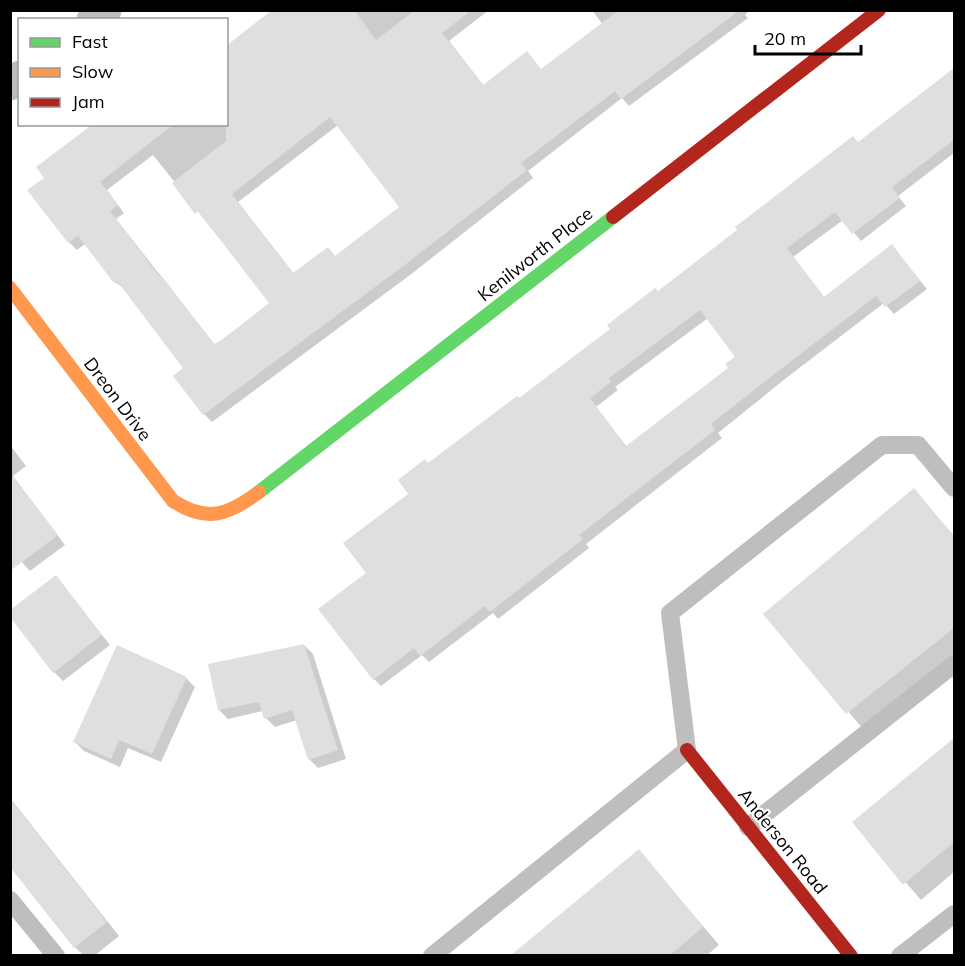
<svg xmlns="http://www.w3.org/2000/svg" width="965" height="966" viewBox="0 0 965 966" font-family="Mulish,sans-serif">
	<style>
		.shadow { fill: #0003; fill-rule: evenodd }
		.building { fill: #dfdfdf; fill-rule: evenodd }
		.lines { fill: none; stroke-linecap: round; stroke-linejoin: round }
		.lane { stroke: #bebebe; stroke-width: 18 }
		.street { stroke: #bebebe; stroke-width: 33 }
		.fast { stroke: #63d668; stroke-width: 14 }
		.slow { stroke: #ff974d; stroke-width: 14 }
		.jam { stroke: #b3261e; stroke-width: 14 }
		.labels { text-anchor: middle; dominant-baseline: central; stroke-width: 4.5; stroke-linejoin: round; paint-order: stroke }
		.street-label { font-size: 18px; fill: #000; stroke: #fff }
	</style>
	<rect width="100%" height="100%" fill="#fff"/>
	<!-- shadow -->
	<g class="shadow">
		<path d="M275,10h214l-40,31 35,45 58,-16 61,-45 -11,-15h158l-5,5 3,3 -119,88 -7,-8 -94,73 5,7 -119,94 -202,150 -8,-8 -18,-46 -62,-80 -9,-6 -29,-39 -9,7 -8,-8 -39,-51 16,-13 49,-54h131zM338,125l63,82 -65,50 -8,-8 -34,25 -56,-72zM153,155l118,148 -56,42 -99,-126 8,-6 -17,-23z"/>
		<path d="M954,70v83l-56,43 8,10 -45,35 -18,-21 -50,37 32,41 67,-52 35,43 -33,25 -10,-11 -99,76 -67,54 4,5 -136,106 3,4 -91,71 -5,-6 -64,49 -7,-7 -41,31 -7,-7 -6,-106 61,-109 90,-64zM708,318l29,39 -7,11 -103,79 -31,-40 22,-17 -3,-3z"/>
		<polygon points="10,445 26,466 13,476 65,545 30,571 10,549"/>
		<polygon points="914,490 954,536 954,657 864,730 765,614"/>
		<polygon points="56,577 110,645 63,681 54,672"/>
		<polygon points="304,645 313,654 346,759 318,768 309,759 297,720 275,727 266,718 263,711 228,719 219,710"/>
		<polygon points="186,678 195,687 161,762 128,748 120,767 84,751 75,742"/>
		<polygon points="954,739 954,872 921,900 854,822"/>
		<polygon points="10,798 119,936 94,956 84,956 75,947 10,864"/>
		<polygon points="639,851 719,945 706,956 512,956"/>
	</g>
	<!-- building -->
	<g class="building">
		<path d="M272,10h82l22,30 38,-29 58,-1 -30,23 41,52 44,-34 14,18 78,-59h121l-119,89 -6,-8 -94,72 6,7 -121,94 -203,151 -30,-39 10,-8 -66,-87 -3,2 -36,-47 -10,7 -41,-53 17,-12 -8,-11 57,-43h81l-74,58 18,23 -8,6 49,65 2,-1 53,69 8,-4 47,-37 -71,-92 -3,3 -23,-31 54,-42v-95zM330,117l69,90 -64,49 -7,-9 -35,26 -61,-79z"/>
		<path d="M954,68v72l-62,47 8,11 -48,36 -17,-22 -48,36 37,49 68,-53 28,37 -35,26 -9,-11 -99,76 -66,52 4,6 -136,105 4,4 -93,73 -5,-6 -65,50 -6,-8 -41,32 -55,-71 48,-36 -23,-30 65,-49 -10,-14 27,-21 3,4 89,-67 2,2 91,-69 -3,-4 48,-37 3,3 79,-61 -2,-3 118,-91 5,6zM700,310l35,47 -10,7 3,4 -102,78 -36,-48 21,-16 -2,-4z"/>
		<polygon points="10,473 58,535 10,571"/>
		<polygon points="914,488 954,537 954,628 846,714 763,614"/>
		<polygon points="56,575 102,635 53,673 10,617 10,610"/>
		<polygon points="304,644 338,750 308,760 292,710 264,719 259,702 218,710 208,664"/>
		<polygon points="117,645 187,677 152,754 119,740 111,759 73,742"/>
		<polygon points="954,738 954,842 903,885 852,822"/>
		<polygon points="10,799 107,922 74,948 10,867"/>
		<polygon points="639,849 703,927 669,956 510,956"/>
	</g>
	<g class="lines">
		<!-- lane -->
		<g class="lane">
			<polyline points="748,827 954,664"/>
			<polyline points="10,900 56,956"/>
			<polyline points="432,956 687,750 670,613 882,445 918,445 954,488"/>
			<polyline points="900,956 954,914"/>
		</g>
		<!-- street -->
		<g class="street">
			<polyline points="93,20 105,10"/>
			<polyline points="10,84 20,77"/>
		</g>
		<!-- fast -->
		<polyline class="fast" points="259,492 613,217"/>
		<!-- slow -->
		<path class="slow" d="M10,288l163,213c34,22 55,14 86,-9"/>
		<!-- jam -->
		<g class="jam">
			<polyline points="613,217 879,10"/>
			<polyline points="687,750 851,956"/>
		</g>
	</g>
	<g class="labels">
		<!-- street labels -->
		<g class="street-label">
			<text transform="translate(535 254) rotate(-38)">Kenilworth Place</text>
			<text transform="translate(118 399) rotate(53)">Dreon Drive</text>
			<text transform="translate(783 841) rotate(51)">Anderson Road</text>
		</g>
	</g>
	<!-- border -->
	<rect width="965" height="966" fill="none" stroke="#000000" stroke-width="24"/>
	<!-- legend -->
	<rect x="18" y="18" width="210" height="108" fill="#ffffff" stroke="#999999" stroke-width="1.5"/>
	<rect x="30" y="38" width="30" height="9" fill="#63d668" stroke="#999999" stroke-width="1.5"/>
	<text x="72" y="48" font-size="18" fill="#000000">Fast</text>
	<rect x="30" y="68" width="30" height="9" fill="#ff974d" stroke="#999999" stroke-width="1.5"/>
	<text x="72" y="78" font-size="18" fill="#000000">Slow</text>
	<rect x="30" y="98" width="30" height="9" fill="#b3261e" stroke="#999999" stroke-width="1.5"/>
	<text x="72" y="108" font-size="18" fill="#000000">Jam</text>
	<!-- scale -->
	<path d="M755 45v9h106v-9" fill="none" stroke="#000000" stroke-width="3"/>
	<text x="764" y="45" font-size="18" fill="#000000" stroke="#ffffff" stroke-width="4.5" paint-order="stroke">20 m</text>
</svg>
